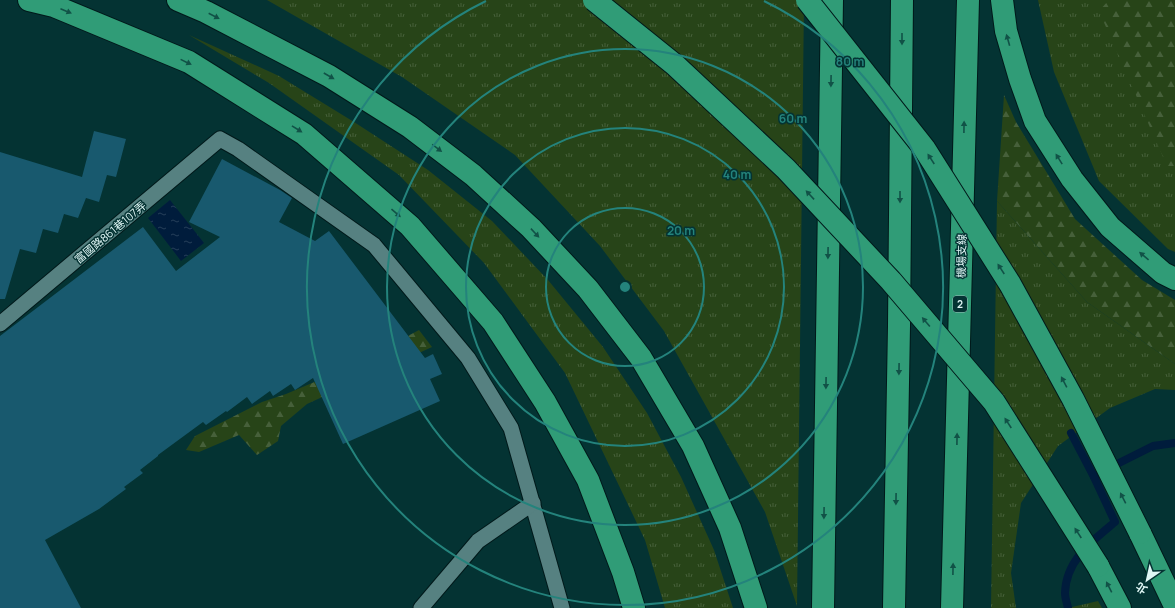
<svg xmlns="http://www.w3.org/2000/svg" width="1175" height="608" viewBox="0 0 1175 608" font-family="Manrope,'Noto Sans TC',sans-serif">
	<style>
		.grass { fill: url(#grass-tufts) }
		.forest { fill: url(#forest-firs) }
		.water { fill: url(#water-ripples) }
		.lines { fill: none; stroke-linecap: round; stroke-linejoin: round }
		.stream { stroke: #001c3c; stroke-width: 8 }
		.building { fill: #18596e }
		.service-casing { stroke: #00191a; stroke-width: 17 }
		.motorway-casing { stroke: #00191a; stroke-width: 24 }
		.service { stroke: #568181; stroke-width: 15 }
		.motorway { stroke: #309c77; stroke-width: 22 }
		.motorway-bridge-casing { stroke: #00191a; stroke-width: 24; stroke-linecap: butt }
		.motorway-bridge { stroke: #309c77; stroke-width: 22 }
		.oneway { fill: #115247 }
		.ring { fill: none; stroke: #24837c; stroke-width: 2 }
		.labels { text-anchor: middle; dominant-baseline: central; stroke-width: 3; stroke-linejoin: round; paint-order: stroke }
		.shield { fill: #043333; stroke: #9dbcbb; stroke-width: 1 }
		.shield-label { font-size: 10px; font-weight: bold; fill: #dff6f5 }
		.street-label { font-size: 11px; fill: #dff6f5; stroke: #043333 }
		.centre { fill: #24837c; stroke: #043333; stroke-width: 2 }
		.ring-label { font-size: 12px; text-anchor: middle; font-weight: bold; fill: #24837c; stroke: #043333; stroke-width: 3; stroke-linejoin: round; paint-order: stroke }
	</style>
	<defs>
		<pattern id="grass-tufts" width="24" height="20" patternUnits="userSpaceOnUse"><rect width="24" height="20" fill="#274418"/><path d="M3 7l-1-3M5 7V3M7 7l1-3M15 17l-1-3M17 17v-4M19 17l1-3" fill="none" stroke="#46603a"/></pattern>
		<pattern id="forest-firs" width="22" height="20" patternUnits="userSpaceOnUse"><rect width="22" height="20" fill="#274418"/><path d="M5 1l3.5 6h-7zM16 11l3.5 6h-7z" fill="#46603a"/></pattern>
		<pattern id="water-ripples" width="26" height="14" patternUnits="userSpaceOnUse"><rect width="26" height="14" fill="#001c3c"/><path d="M2 4q2-2 4 0t4 0M15 11q2-2 4 0t4 0" fill="none" stroke="#253e59"/></pattern>
	</defs>
	<rect width="100%" height="100%" fill="#043333"/>
	<!-- grass -->
	<g class="grass">
		<polygon points="267,0 804,0 797,606 765,512 664,331 600,246 515,155 402,77"/>
		<polygon points="1038,0 1175,0 1175,252 1168,249 1099,181 1054,72"/>
		<polygon points="189,35 279,76 354,122 428,170 492,221 548,280 603,347 647,413 681,477 714,550 733,608 665,608 645,540 565,373 484,263 399,175 269,83"/>
		<polygon points="997,201 1087,302 1175,364 1175,390 1155,389 1110,408 1058,446 1021,503 1011,573 1016,608 991,608"/>
		<polygon points="1098,601 1102,608 1068,608"/>
	</g>
	<!-- forest -->
	<g class="forest">
		<polygon points="1109,0 1175,0 1175,166 1167,166 1099,11"/>
		<polygon points="1004,95 1016,122 1075,219 1142,280 1175,300 1175,364 1087,302 997,201"/>
		<polygon points="419,330 432,347 307,404 281,426 278,441 257,455 239,435 199,452 186,450 195,436 262,402 286,394 350,367"/>
	</g>
	<!-- water -->
	<polygon class="water" points="170,200 204,243 181,261 148,218"/>
	<g class="lines">
		<!-- stream -->
		<g class="stream">
			<polyline points="1071,433 1094,477 1097,475"/>
			<polyline points="1109,468 1153,446 1175,443"/>
			<path d="M1068,608c-1,-5 -3,-10 -3,-15 1,-33 27,-52 50,-71l-21,-45"/>
		</g>
	</g>
	<!-- building -->
	<g class="building">
		<polygon points="94,131 126,139 116,177 107,175 99,202 86,198 78,218 64,214 58,233 43,229 36,253 20,249 5,299 0,299 0,152 82,177"/>
		<polygon points="222,159 280,190 292,198 279,222 315,241 329,231 425,358 433,354 442,374 430,379 440,401 343,444 313,378 295,390 291,384 273,396 270,391 252,404 247,397 227,412 226,411 206,425 203,422 158,455 158,456 140,470 143,473 124,487 126,489 99,509 45,540 81,608 0,608 0,336 143,227 176,271 220,237 189,222"/>
	</g>
	<g class="lines">
		<defs>
			<g id="service">
				<polyline points="0,324 220,139 238,149 374,245 468,358 511,428 562,608"/>
				<polyline points="421,608 478,541 533,503"/>
			</g>
			<g id="motorway">
				<polyline points="29,0 54,6 189,62 304,134 410,226 493,322 545,402 588,480 623,572 634,608"/>
				<polyline points="178,0 206,12 329,76 410,127 473,175 531,228 588,289 641,358 693,446 730,528 756,608"/>
				<polyline points="1002,0 1006,31 1020,79 1035,121 1072,179 1110,227 1163,273 1175,279"/>
				<polyline points="1140,533 1175,606"/>
				<polyline points="1098,566 1120,608"/>
				<polyline points="823,608 832,0"/>
				<polyline points="894,608 899,326 902,0"/>
				<polyline points="952,608 968,0"/>
			</g>
		</defs>
		<!-- service casing -->
		<use href="#service" class="service-casing"/>
		<!-- motorway casing -->
		<use href="#motorway" class="motorway-casing"/>
		<!-- service -->
		<use href="#service" class="service"/>
		<!-- motorway -->
		<use href="#motorway" class="motorway"/>
		<defs>
			<g id="motorway-bridge">
				<polyline points="594,0 675,65 786,169 891,281 994,402 1098,566"/>
				<polyline points="807,0 924,148 1010,284 1073,399 1140,533"/>
			</g>
		</defs>
		<!-- motorway-bridge casing -->
		<use href="#motorway-bridge" class="motorway-bridge-casing"/>
		<!-- motorway-bridge -->
		<use href="#motorway-bridge" class="motorway-bridge"/>
	</g>
	<!-- one-way arrows -->
	<defs><path id="oneway-solid" d="M-6-.8H1V-3.2L6.5 0L1 3.2V.8H-6Z"/></defs>
	<g class="oneway">
		<use href="#oneway-solid" transform="translate(66 11) rotate(23)"/>
		<use href="#oneway-solid" transform="translate(214 16) rotate(27)"/>
		<use href="#oneway-solid" transform="translate(902 39) rotate(90)"/>
		<use href="#oneway-solid" transform="translate(1008 40) rotate(-106)"/>
		<use href="#oneway-solid" transform="translate(186 62) rotate(26)"/>
		<use href="#oneway-solid" transform="translate(329 76) rotate(30)"/>
		<use href="#oneway-solid" transform="translate(831 81) rotate(91)"/>
		<use href="#oneway-solid" transform="translate(964 127) rotate(-89)"/>
		<use href="#oneway-solid" transform="translate(297 129) rotate(32)"/>
		<use href="#oneway-solid" transform="translate(437 148) rotate(37)"/>
		<use href="#oneway-solid" transform="translate(931 159) rotate(-123)"/>
		<use href="#oneway-solid" transform="translate(1059 159) rotate(-122)"/>
		<use href="#oneway-solid" transform="translate(810 195) rotate(-133)"/>
		<use href="#oneway-solid" transform="translate(900 197) rotate(90)"/>
		<use href="#oneway-solid" transform="translate(396 213) rotate(41)"/>
		<use href="#oneway-solid" transform="translate(535 233) rotate(47)"/>
		<use href="#oneway-solid" transform="translate(828 253) rotate(91)"/>
		<use href="#oneway-solid" transform="translate(1144 256) rotate(-140)"/>
		<use href="#oneway-solid" transform="translate(1001 269) rotate(-123)"/>
		<use href="#oneway-solid" transform="translate(926 322) rotate(-130)"/>
		<use href="#oneway-solid" transform="translate(899 369) rotate(91)"/>
		<use href="#oneway-solid" transform="translate(1064 382) rotate(-118)"/>
		<use href="#oneway-solid" transform="translate(826 383) rotate(91)"/>
		<use href="#oneway-solid" transform="translate(1008 423) rotate(-123)"/>
		<use href="#oneway-solid" transform="translate(957 439) rotate(-89)"/>
		<use href="#oneway-solid" transform="translate(1123 498) rotate(-117)"/>
		<use href="#oneway-solid" transform="translate(896 499) rotate(91)"/>
		<use href="#oneway-solid" transform="translate(824 513) rotate(91)"/>
		<use href="#oneway-solid" transform="translate(1078 533) rotate(-123)"/>
		<use href="#oneway-solid" transform="translate(953 569) rotate(-89)"/>
		<use href="#oneway-solid" transform="translate(1109 587) rotate(-117)"/>
	</g>
	<!-- distance rings -->
	<g class="ring">
		<circle cx="625" cy="287" r="79"/>
		<circle cx="625" cy="287" r="159"/>
		<circle cx="625" cy="287" r="238"/>
		<path d="M764 1A318 318 0 1 1 486 1"/>
	</g>
	<g class="labels">
		<!-- shield labels -->
		<rect class="shield" x="953" y="296" width="14" height="16" rx="3"/>
		<g class="shield-label">
			<text x="960" y="304">2</text>
		</g>
		<!-- street labels -->
		<g class="street-label">
			<text transform="translate(110 232) rotate(-40)">富國路861巷107弄</text>
			<text transform="translate(961 256) rotate(-89)">機場支線</text>
		</g>
	</g>
	<circle cx="625" cy="287" r="6" class="centre"/>
	<g class="ring-label">
		<text x="850" y="66">80 m</text>
		<text x="793" y="123">60 m</text>
		<text x="737" y="179">40 m</text>
		<text x="681" y="235">20 m</text>
	</g>
	<!-- north arrow -->
	<g transform="translate(1147 580) rotate(214)" stroke="#043333" stroke-width="3" paint-order="stroke">
	<path d="M0-3L7 15L0 10L-7 15Z" fill="#dff6f5"/>
	<text y="-6" font-size="11" font-weight="bold" text-anchor="middle" fill="#dff6f5">北</text>
	</g>
</svg>
